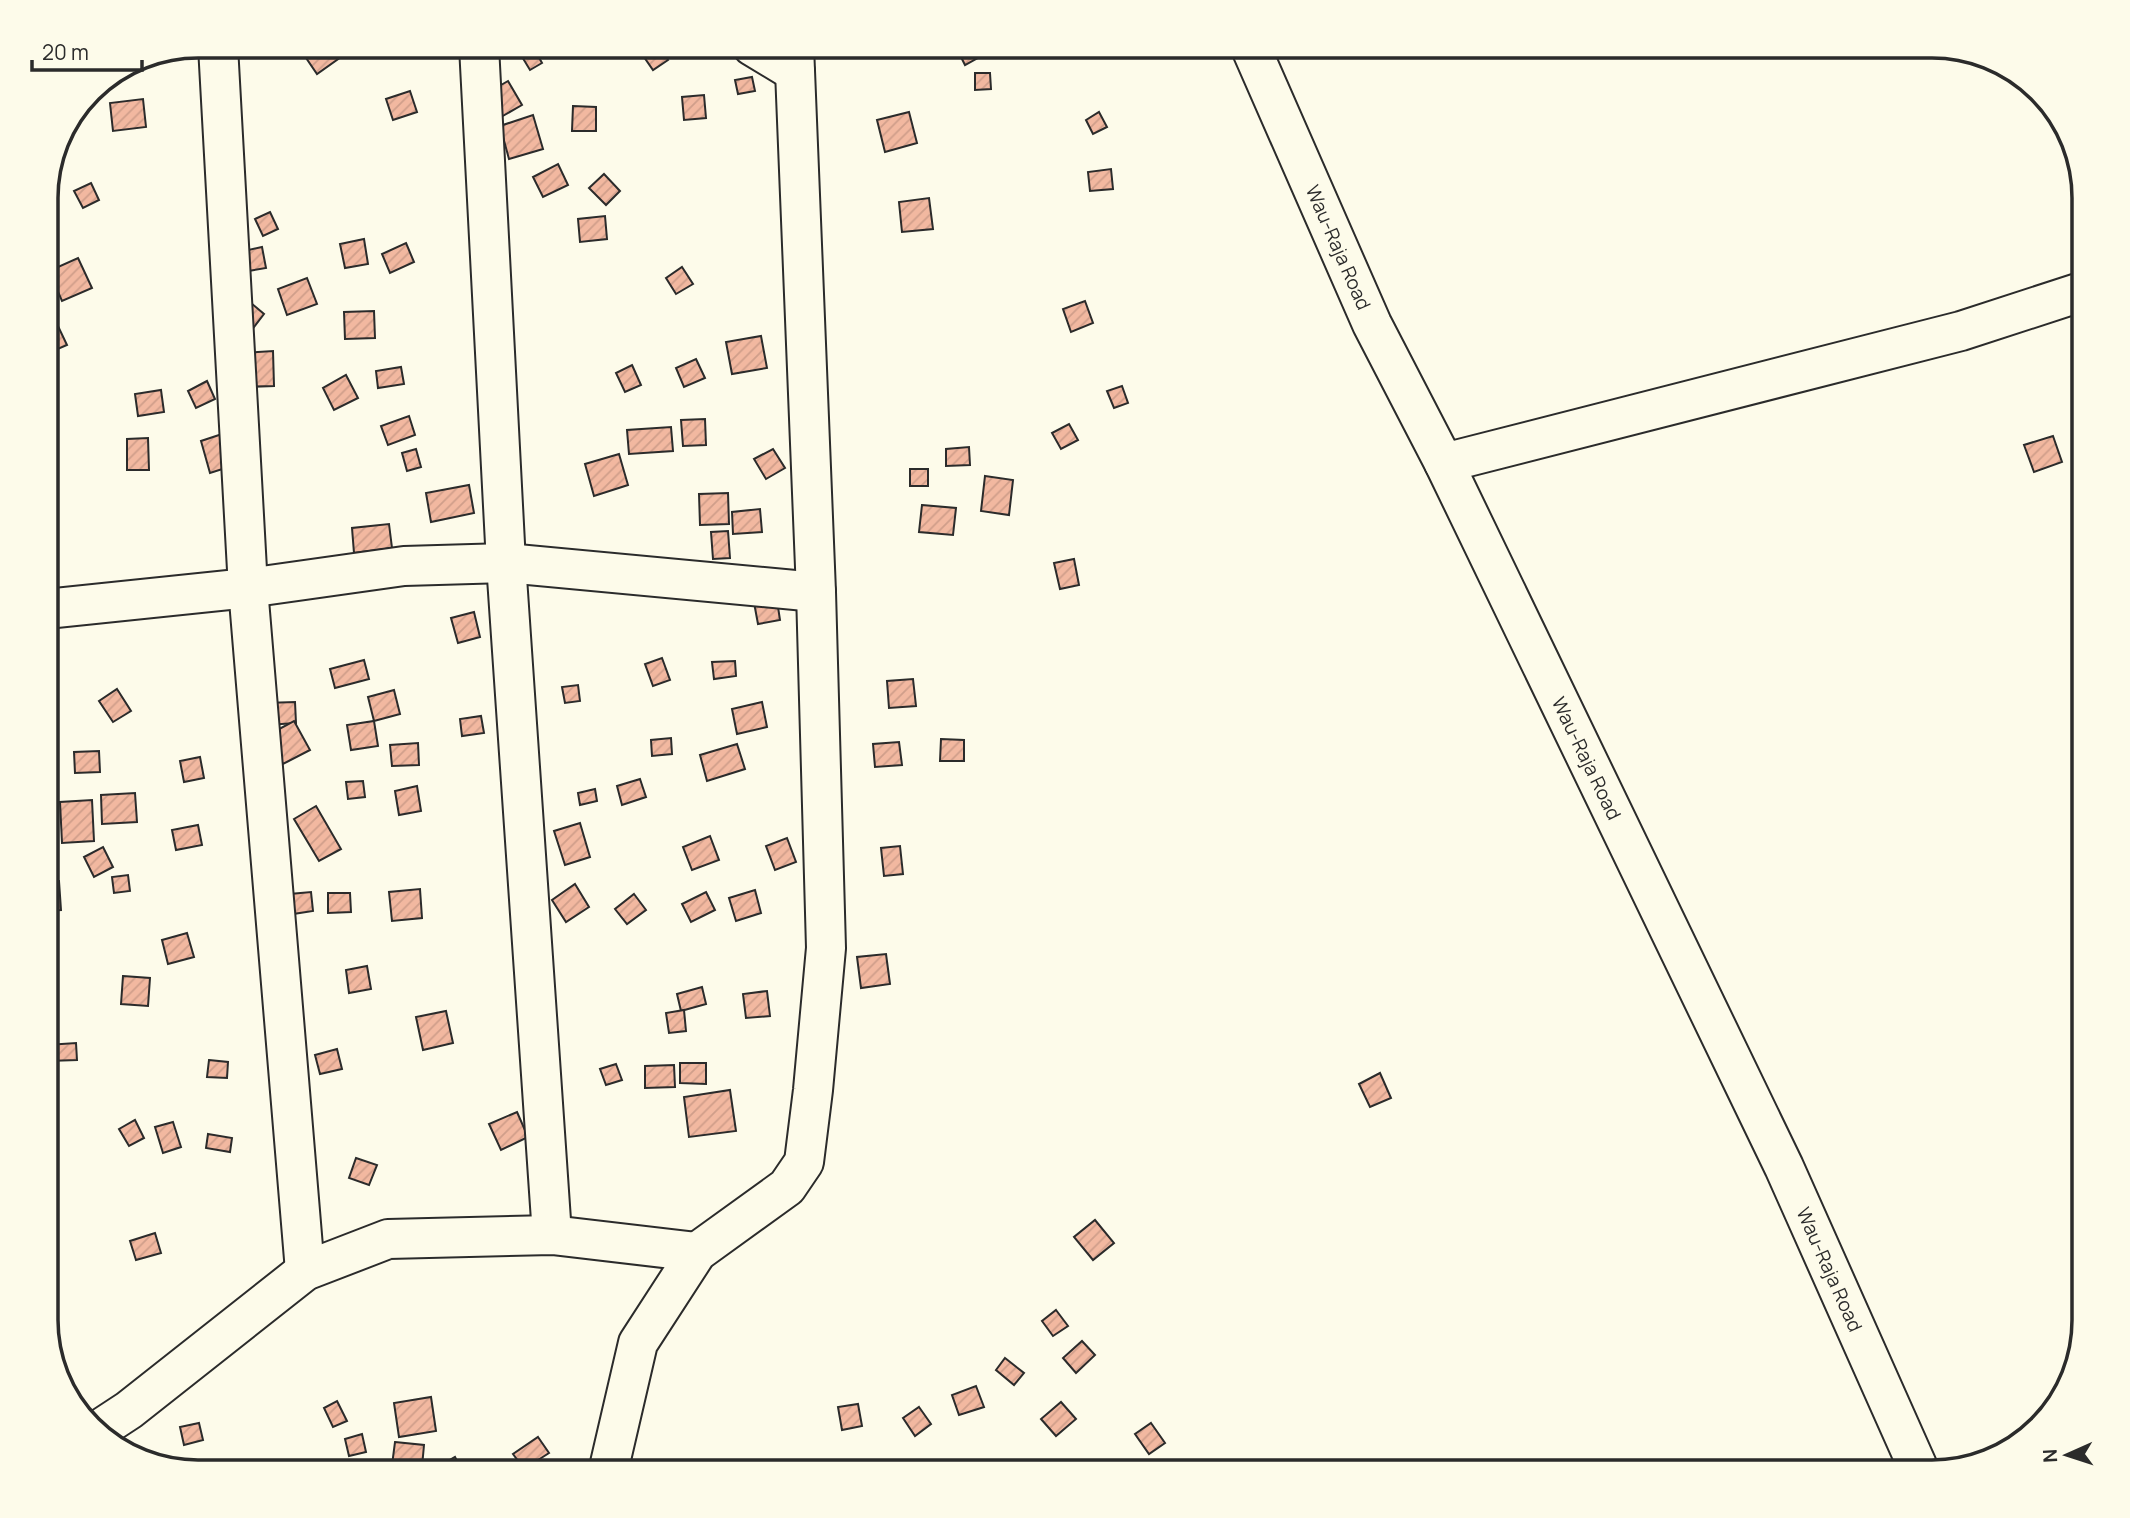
<svg xmlns="http://www.w3.org/2000/svg" width="2130" height="1518" viewBox="0 0 2130 1518" font-family="Manrope,sans-serif">
	<style>
		.building { fill: url(#building-hatch); stroke: #2b2b2b; stroke-width: 2 }
		.lines { fill: none; stroke-linecap: round; stroke-linejoin: round }
		.minor-casing { stroke: #2b2b2b; stroke-width: 42 }
		.major-casing { stroke: #2b2b2b; stroke-width: 42 }
		.minor { stroke: #fdfbea; stroke-width: 38 }
		.major { stroke: #fdfbea; stroke-width: 38 }
		.labels { text-anchor: middle; dominant-baseline: central; stroke-width: 5; stroke-linejoin: round; paint-order: stroke }
		.street-label { font-size: 19px; fill: #2b2b2b; stroke: #fdfbea }
		.rim { fill: none; stroke: #2b2b2b; stroke-width: 3.5 }
	</style>
	<defs>
		<pattern id="building-hatch" width="6" height="6" patternUnits="userSpaceOnUse" patternTransform="scale(1.75)"><rect width="6" height="6" fill="#f2b8a0"/><path d="M-1 1l2-2M0 6l6-6M5 7l2-2" fill="none" stroke="#d09e8a"/></pattern>
	</defs>
	<rect width="100%" height="100%" fill="#fdfbea"/>
	<!-- building -->
	<g class="building">
		<polygon points="304,46 333,46 341,57 317,74 300,49"/>
		<polygon points="964,46 978,46 983,55 965,65 957,49"/>
		<polygon points="533,47 542,63 530,70 521,55"/>
		<polygon points="660,47 668,60 653,70 644,57"/>
		<polygon points="975,73 990,73 991,89 975,90"/>
		<polygon points="752,77 755,91 738,94 735,80"/>
		<polygon points="508,81 522,105 501,117 487,93"/>
		<polygon points="410,91 417,112 393,120 386,99"/>
		<polygon points="704,95 706,118 684,120 682,97"/>
		<polygon points="143,99 146,127 113,131 110,103"/>
		<polygon points="573,106 596,107 596,131 572,131"/>
		<polygon points="909,112 917,143 885,152 877,120"/>
		<polygon points="1099,112 1107,127 1093,134 1086,120"/>
		<polygon points="533,115 543,149 509,159 500,126"/>
		<polygon points="558,164 568,185 543,197 533,177"/>
		<polygon points="1111,169 1113,189 1090,191 1088,172"/>
		<polygon points="604,174 620,191 606,205 589,188"/>
		<polygon points="91,183 99,200 83,208 74,191"/>
		<polygon points="929,198 933,229 902,232 899,202"/>
		<polygon points="270,212 278,229 263,236 255,219"/>
		<rect x="46" y="214" width="8" height="24"/>
		<polygon points="605,216 607,239 580,242 578,219"/>
		<polygon points="364,239 368,264 345,268 340,244"/>
		<polygon points="406,243 414,262 390,273 382,254"/>
		<polygon points="262,247 266,268 248,271 244,251"/>
		<polygon points="78,258 92,288 62,301 49,271"/>
		<polygon points="682,267 693,284 676,294 666,278"/>
		<polygon points="307,278 317,304 287,315 278,289"/>
		<polygon points="1085,301 1093,323 1071,332 1063,309"/>
		<polygon points="251,303 264,314 254,327 240,316"/>
		<polygon points="374,311 375,338 345,339 344,312"/>
		<polygon points="57,324 67,345 46,354 46,329"/>
		<polygon points="761,336 767,368 732,374 726,342"/>
		<polygon points="273,351 274,386 242,387 240,353"/>
		<polygon points="696,359 705,378 684,387 676,368"/>
		<polygon points="632,365 641,385 625,392 616,373"/>
		<polygon points="401,367 404,384 378,388 376,371"/>
		<polygon points="346,375 358,398 334,410 323,388"/>
		<polygon points="207,381 215,399 196,408 188,391"/>
		<polygon points="1122,386 1128,403 1114,408 1107,391"/>
		<polygon points="161,390 164,412 138,416 135,394"/>
		<polygon points="409,416 415,435 388,445 381,426"/>
		<polygon points="705,419 706,445 683,446 681,420"/>
		<polygon points="1069,424 1078,440 1061,449 1052,433"/>
		<polygon points="671,427 673,451 629,454 627,430"/>
		<polygon points="228,432 238,464 210,473 201,441"/>
		<polygon points="2053,436 2062,462 2034,472 2024,445"/>
		<polygon points="148,438 149,470 127,470 127,439"/>
		<polygon points="969,447 970,465 946,466 946,449"/>
		<polygon points="416,449 421,467 407,471 402,453"/>
		<polygon points="773,449 785,468 766,479 754,459"/>
		<polygon points="619,454 628,485 594,496 585,464"/>
		<rect x="910" y="469" width="18" height="17"/>
		<polygon points="985,476 1013,480 1009,515 981,511"/>
		<polygon points="469,485 474,513 431,522 426,493"/>
		<polygon points="728,493 729,524 700,525 699,494"/>
		<polygon points="922,505 956,508 953,535 919,532"/>
		<polygon points="760,509 762,532 733,534 732,512"/>
		<polygon points="389,524 392,548 354,553 352,528"/>
		<polygon points="728,531 730,558 713,559 711,532"/>
		<polygon points="1074,559 1079,585 1060,589 1054,563"/>
		<polygon points="776,594 780,620 758,624 753,597"/>
		<polygon points="474,612 480,637 458,643 451,618"/>
		<polygon points="662,658 670,680 653,686 645,664"/>
		<polygon points="364,660 369,679 335,688 330,669"/>
		<polygon points="735,661 736,676 714,679 712,662"/>
		<polygon points="913,679 916,706 889,708 887,681"/>
		<polygon points="578,685 580,701 565,703 562,687"/>
		<polygon points="117,689 131,711 113,722 99,701"/>
		<polygon points="394,690 400,714 374,721 368,697"/>
		<polygon points="295,702 296,723 267,725 265,703"/>
		<polygon points="762,702 767,727 737,734 732,709"/>
		<polygon points="481,716 484,733 462,736 460,719"/>
		<polygon points="294,721 310,750 283,764 268,735"/>
		<polygon points="374,721 378,746 351,750 347,725"/>
		<polygon points="671,738 672,754 652,756 651,740"/>
		<polygon points="941,739 964,740 964,761 940,761"/>
		<polygon points="899,742 902,765 875,767 873,744"/>
		<polygon points="418,743 419,765 392,766 390,745"/>
		<polygon points="737,744 745,769 707,781 700,755"/>
		<polygon points="99,751 100,772 75,773 74,752"/>
		<polygon points="200,757 204,778 184,782 180,761"/>
		<polygon points="640,779 646,797 622,805 617,786"/>
		<polygon points="363,781 365,797 348,799 346,782"/>
		<polygon points="417,786 421,811 399,815 395,791"/>
		<polygon points="595,789 597,801 580,805 578,793"/>
		<polygon points="135,793 137,822 102,824 101,795"/>
		<polygon points="92,800 94,841 62,843 60,802"/>
		<polygon points="316,806 341,849 319,861 294,819"/>
		<polygon points="580,823 590,857 565,865 554,831"/>
		<polygon points="198,825 202,845 176,850 172,830"/>
		<polygon points="710,836 719,860 692,870 683,847"/>
		<polygon points="787,838 796,862 775,870 766,846"/>
		<polygon points="900,846 903,874 884,876 881,848"/>
		<polygon points="103,847 113,867 94,877 84,857"/>
		<polygon points="128,875 130,891 114,893 112,877"/>
		<polygon points="59,881 61,910 46,911 46,882"/>
		<polygon points="575,884 589,907 566,922 552,900"/>
		<polygon points="420,889 422,918 392,921 389,892"/>
		<polygon points="755,890 761,913 736,921 729,898"/>
		<polygon points="311,892 313,911 293,914 290,894"/>
		<polygon points="706,892 715,910 691,922 682,904"/>
		<polygon points="328,893 350,893 351,912 328,913"/>
		<polygon points="634,894 646,910 627,924 615,909"/>
		<polygon points="187,933 194,957 168,964 162,940"/>
		<polygon points="886,954 890,984 861,988 857,957"/>
		<polygon points="367,966 371,989 349,993 346,970"/>
		<polygon points="123,976 150,978 148,1006 121,1004"/>
		<polygon points="702,987 706,1004 681,1011 677,994"/>
		<polygon points="767,991 770,1016 746,1018 743,994"/>
		<polygon points="684,1010 686,1031 669,1033 666,1013"/>
		<polygon points="446,1011 453,1043 423,1050 416,1017"/>
		<polygon points="76,1043 77,1060 48,1061 47,1045"/>
		<polygon points="337,1049 342,1069 320,1074 315,1055"/>
		<polygon points="209,1060 228,1062 227,1078 207,1077"/>
		<polygon points="680,1063 706,1063 706,1084 680,1083"/>
		<polygon points="616,1064 622,1080 606,1085 600,1069"/>
		<polygon points="674,1065 675,1087 645,1088 645,1066"/>
		<polygon points="1380,1073 1391,1098 1370,1107 1359,1084"/>
		<polygon points="730,1090 736,1131 689,1137 684,1097"/>
		<polygon points="517,1112 528,1137 501,1150 489,1124"/>
		<polygon points="135,1120 144,1138 129,1146 119,1129"/>
		<polygon points="173,1122 181,1147 163,1153 155,1127"/>
		<polygon points="208,1134 232,1138 230,1152 206,1148"/>
		<polygon points="356,1158 377,1165 369,1185 349,1178"/>
		<polygon points="1095,1220 1114,1243 1093,1260 1074,1237"/>
		<polygon points="155,1233 161,1253 136,1260 130,1241"/>
		<polygon points="1056,1310 1068,1326 1053,1336 1042,1321"/>
		<polygon points="1082,1341 1095,1355 1076,1373 1063,1358"/>
		<polygon points="1005,1358 1024,1373 1014,1385 996,1370"/>
		<polygon points="976,1386 984,1407 959,1415 952,1395"/>
		<polygon points="431,1397 436,1431 399,1437 394,1403"/>
		<polygon points="337,1401 347,1421 333,1427 324,1408"/>
		<polygon points="1061,1402 1076,1419 1056,1436 1041,1419"/>
		<polygon points="858,1404 862,1426 842,1430 838,1407"/>
		<polygon points="919,1407 931,1424 915,1436 903,1418"/>
		<polygon points="199,1423 203,1440 184,1445 180,1427"/>
		<polygon points="1151,1423 1165,1443 1149,1454 1135,1434"/>
		<polygon points="362,1434 366,1452 349,1456 345,1439"/>
		<polygon points="538,1437 549,1453 524,1469 513,1454"/>
		<polygon points="395,1442 424,1445 422,1467 392,1465"/>
		<polygon points="455,1457 463,1472 445,1472 441,1465"/>
		<polygon points="299,1464 299,1472 276,1472 276,1465"/>
	</g>
	<g class="lines">
		<defs>
			<g id="minor">
				<polyline points="218,46 248,588 305,1271"/>
				<polyline points="479,46 506,563 552,1235"/>
				<polyline points="752,46 795,72"/>
				<polyline points="1444,463 1961,331 2084,291"/>
				<polyline points="46,609 248,588 404,566 506,563 816,592"/>
				<polyline points="97,1431 129,1410 305,1271 388,1239 552,1235 697,1252"/>
				<polyline points="608,1472 638,1343 697,1252 787,1187 804,1162 813,1090 826,948 816,592 794,46"/>
			</g>
			<g id="major">
				<path id="s1" d="M1250,46l122,278 72,139 340,704 136,305"/>
			</g>
		</defs>
		<!-- minor casing -->
		<use href="#minor" class="minor-casing"/>
		<!-- major casing -->
		<use href="#major" class="major-casing"/>
		<!-- minor -->
		<use href="#minor" class="minor"/>
		<!-- major -->
		<use href="#major" class="major"/>
	</g>
	<g class="labels">
		<!-- street labels -->
		<g class="street-label">
			<text stroke="none"><textPath href="#s1" startOffset="220">Wau-Raja Road</textPath></text>
			<text stroke="none"><textPath href="#s1" startOffset="788">Wau-Raja Road</textPath></text>
			<text stroke="none"><textPath href="#s1" startOffset="1354">Wau-Raja Road</textPath></text>
		</g>
	</g>
	<!-- crop -->
	<path d="M0 0H2130V1518H0ZM198 58H1932A140 140 0 0 1 2072 198V1320A140 140 0 0 1 1932 1460H198A140 140 0 0 1 58 1320V198A140 140 0 0 1 198 58Z" fill="#fdfbea" fill-rule="evenodd"/>
	<path class="rim" d="M198 58H1932A140 140 0 0 1 2072 198V1320A140 140 0 0 1 1932 1460H198A140 140 0 0 1 58 1320V198A140 140 0 0 1 198 58Z"/>
	<!-- north arrow -->
	<g transform="translate(2067 1455) rotate(267)" stroke="#fdfbea" stroke-width="5" paint-order="stroke">
	<path d="M0-5L12 26L0 18L-12 26Z" fill="#2b2b2b"/>
	<text y="-10" font-size="19" font-weight="bold" text-anchor="middle" fill="#2b2b2b">N</text>
	</g>
	<!-- scale -->
	<path d="M32 60v10h110v-10" fill="none" stroke="#2b2b2b" stroke-width="3.5"/>
	<text x="42" y="60" font-size="21" fill="#2b2b2b" stroke="#fdfbea" stroke-width="5" paint-order="stroke">20 m</text>
</svg>
